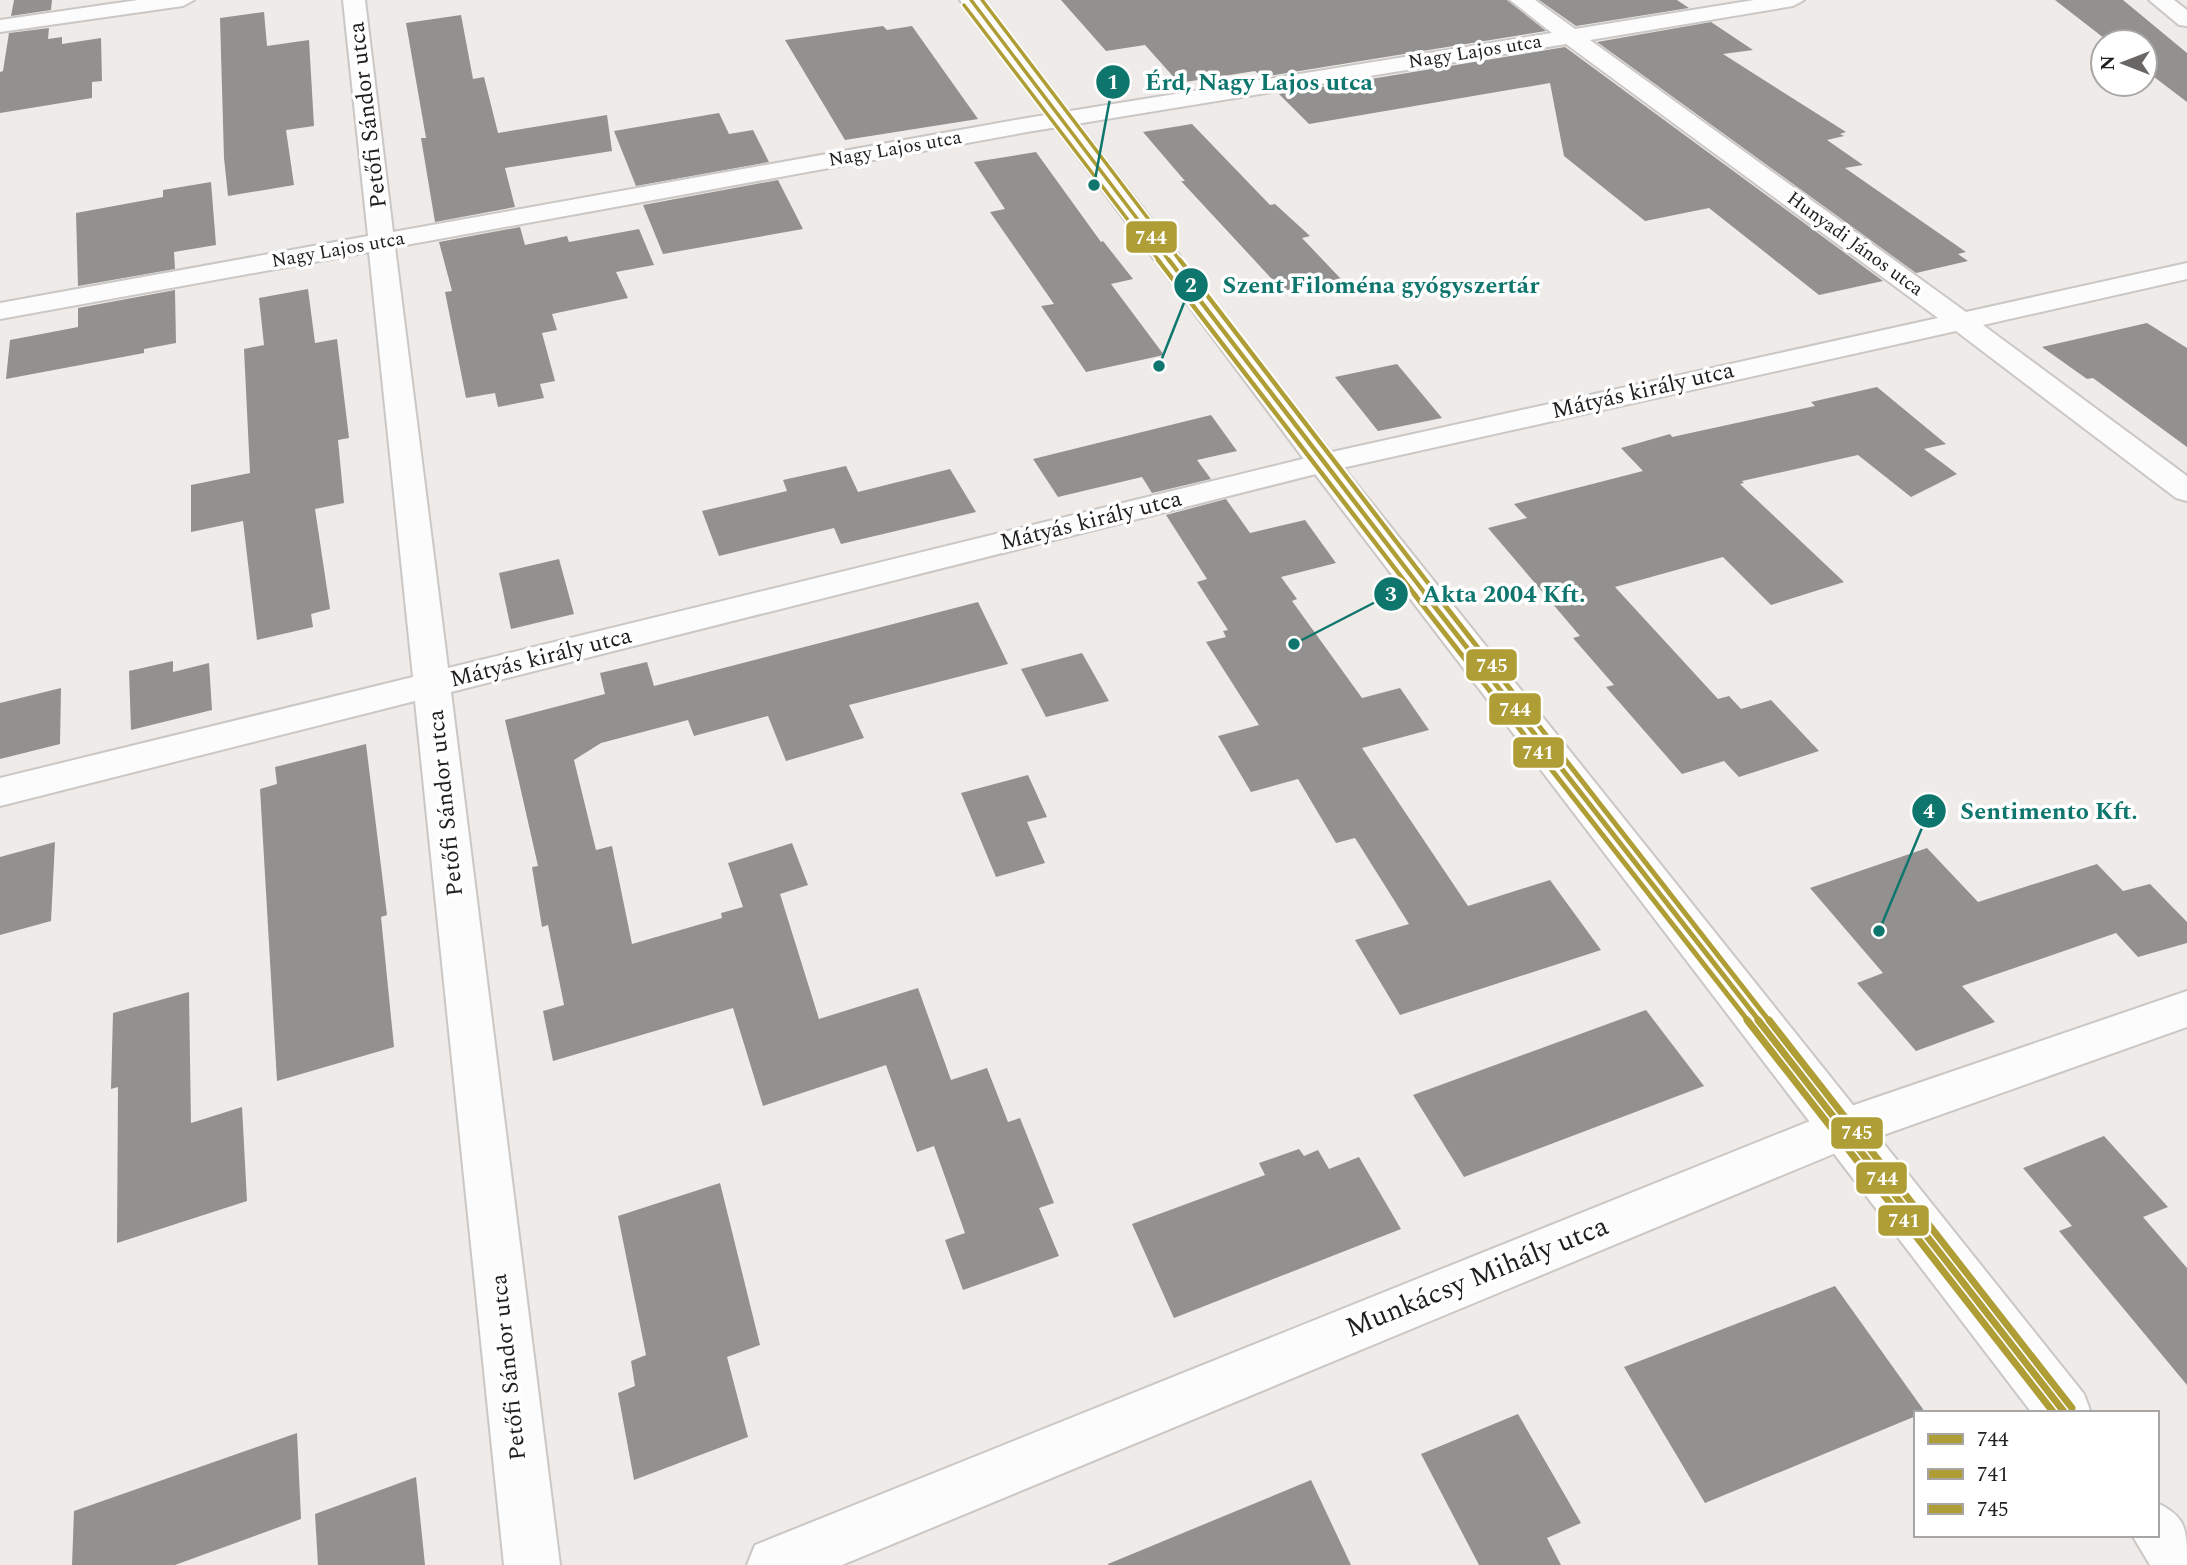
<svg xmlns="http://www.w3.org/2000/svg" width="2187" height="1565" viewBox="0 0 2187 1565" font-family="Spectral,serif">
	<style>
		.building { fill: #93918f }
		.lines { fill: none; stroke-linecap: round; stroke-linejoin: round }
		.street-casing { stroke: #cac7c5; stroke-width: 4 }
		.secondary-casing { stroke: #cac7c5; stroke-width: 4 }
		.street { fill: #fcfcfc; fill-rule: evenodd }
		.secondary { fill: #fcfcfc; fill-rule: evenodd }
		.bus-1-far3-casing { stroke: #fff; stroke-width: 7 }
		.bus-1-far2-casing { stroke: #fff; stroke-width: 9 }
		.bus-1-far1-casing { stroke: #fff; stroke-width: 10 }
		.bus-1-casing { stroke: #fff; stroke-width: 12 }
		.bus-2-far3-casing { stroke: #fff; stroke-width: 7 }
		.bus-2-far2-casing { stroke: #fff; stroke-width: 9 }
		.bus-2-far1-casing { stroke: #fff; stroke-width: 10 }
		.bus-2-casing { stroke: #fff; stroke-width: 12 }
		.bus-3-far3-casing { stroke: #fff; stroke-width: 7 }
		.bus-3-far2-casing { stroke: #fff; stroke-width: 9 }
		.bus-3-far1-casing { stroke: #fff; stroke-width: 10 }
		.bus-3-casing { stroke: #fff; stroke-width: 12 }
		.bus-1-far3 { stroke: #af9d36; stroke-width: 3.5 }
		.bus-1-far2 { stroke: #af9d36; stroke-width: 4.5 }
		.bus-1-far1 { stroke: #af9d36; stroke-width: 5 }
		.bus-1 { stroke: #af9d36; stroke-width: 7 }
		.bus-2-far3 { stroke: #af9d36; stroke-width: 3.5 }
		.bus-2-far2 { stroke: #af9d36; stroke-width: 4.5 }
		.bus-2-far1 { stroke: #af9d36; stroke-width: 5 }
		.bus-2 { stroke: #af9d36; stroke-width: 7 }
		.bus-3-far3 { stroke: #af9d36; stroke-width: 3.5 }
		.bus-3-far2 { stroke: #af9d36; stroke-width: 4.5 }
		.bus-3-far1 { stroke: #af9d36; stroke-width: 5 }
		.bus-3 { stroke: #af9d36; stroke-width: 7 }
		.labels { text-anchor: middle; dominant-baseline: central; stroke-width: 7; stroke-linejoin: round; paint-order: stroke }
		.far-street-label { font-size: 19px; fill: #22201f; stroke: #fff }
		.street-label { font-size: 23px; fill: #22201f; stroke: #fff }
		.near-street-label { font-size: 28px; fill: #22201f; stroke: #fff }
		.leader { fill: none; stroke: #0f766e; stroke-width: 2.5 }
		.callout-dot { fill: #0f766e; stroke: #fff; stroke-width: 2.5 }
		.mark-label { font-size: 21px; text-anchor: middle; font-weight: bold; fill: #fff }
		.callout-label { font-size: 24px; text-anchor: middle; font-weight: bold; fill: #0f766e; stroke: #fff; stroke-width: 7; stroke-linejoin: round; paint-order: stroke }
		.line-badge { stroke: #fff; stroke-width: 2.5 }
		.badge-label { font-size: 19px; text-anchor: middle; font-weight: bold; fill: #fff }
	</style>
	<rect width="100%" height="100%" fill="#eeebe8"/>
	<!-- building -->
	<g class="building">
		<polygon points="14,0 52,0 51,10 11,16"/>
		<polygon points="1061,0 1507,0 1546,31 1262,77 1255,71 1179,83 1145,45 1106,51"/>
		<polygon points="1539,0 1677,0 1689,8 1576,26"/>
		<polygon points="2055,0 2123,0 2187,53 2187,102 2145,70 2145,42 2109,42"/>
		<polygon points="264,12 267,46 309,40 314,126 286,130 294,185 228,196 224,158 220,18"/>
		<polygon points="461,15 473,79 484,77 498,133 607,115 612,151 505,168 515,207 435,222 421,138 426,138 406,23"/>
		<polygon points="1711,22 1753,50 1723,54 1846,132 1840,134 1844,136 1827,140 1863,165 1845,168 1966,252 1958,254 1968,261 1916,273 1597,42"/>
		<polygon points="883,26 887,30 912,26 978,119 845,140 785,40"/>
		<polygon points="49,28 48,39 62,37 62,44 101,38 102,81 92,82 92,98 0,113 0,72 3,71 9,33"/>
		<polygon points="1565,47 1883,281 1819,295 1709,208 1645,221 1564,156 1550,83 1309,124 1279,94"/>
		<polygon points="719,113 729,134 753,130 769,162 636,186 614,131"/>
		<polygon points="1192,124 1270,205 1275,204 1310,236 1302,238 1341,279 1283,291 1181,181 1185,181 1143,132"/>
		<polygon points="1036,152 1101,242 1103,241 1133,279 1111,284 1164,355 1086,372 1041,306 1054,304 990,212 1005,209 974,162"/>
		<polygon points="778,180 803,229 663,254 643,205"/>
		<polygon points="211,182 216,245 174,252 175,269 78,286 76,213 163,197 163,190"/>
		<polygon points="520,227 525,245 567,236 569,242 639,229 654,265 616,272 628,298 552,314 557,330 542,333 555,381 540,384 544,398 498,407 495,393 466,398 445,292 452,291 439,242"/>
		<polygon points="308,289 315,343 337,339 349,438 338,440 344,503 315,509 330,609 311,614 313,627 257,640 243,521 191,532 191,485 250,473 244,349 264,345 259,298"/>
		<polygon points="175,290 176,343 144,349 144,353 6,379 10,340 78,327 78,308"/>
		<polygon points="2147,323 2187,348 2187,447 2093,378 2087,379 2042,347"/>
		<polygon points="1397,364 1442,418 1378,431 1335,377"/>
		<polygon points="1877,387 1946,444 1924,449 1957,474 1911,497 1858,455 1742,481 1744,483 1740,484 1844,582 1771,605 1723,557 1615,587 1718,699 1729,696 1741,709 1771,700 1819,751 1739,777 1724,761 1682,774 1606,687 1614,685 1573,638 1580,636 1488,528 1527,518 1514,504 1643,471 1621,448 1670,434 1672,437 1815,406 1811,402"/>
		<polygon points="1211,415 1237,451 1197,460 1211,479 1152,493 1142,477 1058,497 1033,459"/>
		<polygon points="846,466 858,492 950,469 976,512 841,544 834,528 719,556 702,511 787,491 783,480"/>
		<polygon points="1226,499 1250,533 1305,520 1336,563 1281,577 1297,599 1292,601 1362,698 1400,688 1429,730 1362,748 1468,906 1550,880 1601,950 1400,1015 1355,940 1409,924 1355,838 1336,843 1298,779 1251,792 1218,736 1259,725 1206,642 1226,637 1223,631 1228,630 1197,582 1207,579 1166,515"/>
		<polygon points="559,559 574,614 511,629 499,573"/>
		<polygon points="978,602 1008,664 849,705 864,738 786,761 768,716 694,736 688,720 601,743 574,760 596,850 612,846 632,944 722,918 721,913 743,907 728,863 792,843 808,885 780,894 819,1019 918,988 951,1080 987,1068 1008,1122 1020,1118 1054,1203 1039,1208 1059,1256 963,1290 945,1240 965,1233 934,1146 917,1152 886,1065 763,1106 733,1008 553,1061 543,1011 564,1005 548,925 542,927 532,867 538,866 505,720 605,694 600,673 647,662 654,686"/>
		<polygon points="1082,653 1109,701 1046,717 1021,669"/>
		<polygon points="173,661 173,672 209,663 212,710 131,730 129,671"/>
		<polygon points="61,688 60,744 0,759 0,703"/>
		<polygon points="366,744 387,915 381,917 394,1047 277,1081 260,789 277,784 275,767"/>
		<polygon points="1028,775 1047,817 1027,822 1045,863 996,877 961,793"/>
		<polygon points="55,842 51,921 0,935 0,857"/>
		<polygon points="1927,848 1978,902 2097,864 2123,891 2150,884 2187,922 2187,943 2138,957 2116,933 1962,986 1995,1022 1916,1051 1857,983 1883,973 1810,888"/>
		<polygon points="189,992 191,1123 242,1107 247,1201 117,1243 118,1087 111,1089 113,1013"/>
		<polygon points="1646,1010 1704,1086 1464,1177 1413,1095"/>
		<polygon points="2104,1136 2168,1207 2143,1217 2187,1268 2187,1385 2059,1231 2072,1226 2023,1168"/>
		<polygon points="1299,1149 1304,1156 1318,1150 1329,1169 1359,1157 1401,1229 1174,1318 1132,1224 1265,1175 1259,1163"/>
		<polygon points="720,1183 760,1345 727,1357 748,1437 634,1480 618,1393 635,1386 631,1361 646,1355 618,1216"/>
		<polygon points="1835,1286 1925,1412 1916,1413 1916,1416 1705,1503 1624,1367"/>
		<polygon points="1518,1414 1581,1523 1547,1538 1561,1565 1479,1565 1421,1454"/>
		<polygon points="297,1433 301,1519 175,1565 72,1565 74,1511"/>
		<polygon points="416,1477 425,1565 318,1565 315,1514"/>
		<polygon points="1311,1480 1351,1565 1108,1565 1108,1564"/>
	</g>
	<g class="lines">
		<defs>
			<g id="street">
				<path d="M343,0h22l28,232 634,-114 525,-85 -42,-33h25l40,29 179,-29h50l-11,6 -203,34 376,272 221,-49v16l-204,46 204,151v25l-11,-3 -220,-167 -632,141 -873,220 109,873h-56l-89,-864 -415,105v-28l413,-101 -44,-425 -369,67v-16l368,-67zM1566,44l372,274 -615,136 -875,214 -53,-421 632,-115z"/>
				<polygon points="2149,0 2174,0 2187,10 2187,26 2179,25"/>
				<polygon points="2187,991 2187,1027 1855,1145 842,1565 747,1565 755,1545 1825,1115"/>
			</g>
			<g id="secondary">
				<polygon points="138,0 194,0 183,6 0,32 0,20"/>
				<polygon points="960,0 982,0 1334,456 2084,1394 2091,1413 2032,1413 1312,470"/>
				<path d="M2157,1503c30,14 30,27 30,62h-37l-18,-30h25z"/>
			</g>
		</defs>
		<!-- street casing -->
		<use href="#street" class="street-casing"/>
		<!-- secondary casing -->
		<use href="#secondary" class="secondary-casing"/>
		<!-- street -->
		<use href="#street" class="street"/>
		<!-- secondary -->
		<use href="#secondary" class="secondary"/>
		<defs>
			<polyline id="bus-1-far3" points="971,0 1170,262"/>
			<polyline id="bus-1-far2" points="1169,260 1427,596"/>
			<polyline id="bus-1-far1" points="1425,594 1760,1022"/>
			<polyline id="bus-1" points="1758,1020 2065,1413"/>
			<polyline id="bus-2-far3" points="964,5 1160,262"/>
			<polyline id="bus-2-far2" points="1158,260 1416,596"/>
			<polyline id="bus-2-far1" points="1414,594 1749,1022"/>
			<polyline id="bus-2" points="1747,1020 2054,1413"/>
			<polyline id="bus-3-far3" points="982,0 1181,262"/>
			<polyline id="bus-3-far2" points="1180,260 1438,596"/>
			<polyline id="bus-3-far1" points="1436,594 1770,1022"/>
			<polyline id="bus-3" points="1769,1020 2072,1408"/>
		</defs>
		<!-- bus-1-far3 casing -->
		<use href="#bus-1-far3" class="bus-1-far3-casing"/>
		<!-- bus-1-far2 casing -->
		<use href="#bus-1-far2" class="bus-1-far2-casing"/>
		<!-- bus-1-far1 casing -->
		<use href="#bus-1-far1" class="bus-1-far1-casing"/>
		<!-- bus-1 casing -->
		<use href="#bus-1" class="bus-1-casing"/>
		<!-- bus-2-far3 casing -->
		<use href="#bus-2-far3" class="bus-2-far3-casing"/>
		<!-- bus-2-far2 casing -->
		<use href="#bus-2-far2" class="bus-2-far2-casing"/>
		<!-- bus-2-far1 casing -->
		<use href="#bus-2-far1" class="bus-2-far1-casing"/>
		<!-- bus-2 casing -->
		<use href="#bus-2" class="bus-2-casing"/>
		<!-- bus-3-far3 casing -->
		<use href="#bus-3-far3" class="bus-3-far3-casing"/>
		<!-- bus-3-far2 casing -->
		<use href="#bus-3-far2" class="bus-3-far2-casing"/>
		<!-- bus-3-far1 casing -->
		<use href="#bus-3-far1" class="bus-3-far1-casing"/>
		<!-- bus-3 casing -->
		<use href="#bus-3" class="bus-3-casing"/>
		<!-- bus-1-far3 -->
		<use href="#bus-1-far3" class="bus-1-far3"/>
		<!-- bus-1-far2 -->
		<use href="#bus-1-far2" class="bus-1-far2"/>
		<!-- bus-1-far1 -->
		<use href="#bus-1-far1" class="bus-1-far1"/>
		<!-- bus-1 -->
		<use href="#bus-1" class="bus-1"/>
		<!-- bus-2-far3 -->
		<use href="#bus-2-far3" class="bus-2-far3"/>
		<!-- bus-2-far2 -->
		<use href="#bus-2-far2" class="bus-2-far2"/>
		<!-- bus-2-far1 -->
		<use href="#bus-2-far1" class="bus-2-far1"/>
		<!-- bus-2 -->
		<use href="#bus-2" class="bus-2"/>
		<!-- bus-3-far3 -->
		<use href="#bus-3-far3" class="bus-3-far3"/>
		<!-- bus-3-far2 -->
		<use href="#bus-3-far2" class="bus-3-far2"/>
		<!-- bus-3-far1 -->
		<use href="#bus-3-far1" class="bus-3-far1"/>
		<!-- bus-3 -->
		<use href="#bus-3" class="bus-3"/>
	</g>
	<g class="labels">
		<!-- far-street labels -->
		<g class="far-street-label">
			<text transform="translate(1475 52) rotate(-9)">Nagy Lajos utca</text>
			<text transform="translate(895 149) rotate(-10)">Nagy Lajos utca</text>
			<text transform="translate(1855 244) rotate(36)">Hunyadi János utca</text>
			<text transform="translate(338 250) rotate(-10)">Nagy Lajos utca</text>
		</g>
		<!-- street labels -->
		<g class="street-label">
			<text transform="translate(368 115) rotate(-97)">Petőfi Sándor utca</text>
			<text transform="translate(1643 391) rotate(-13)">Mátyás király utca</text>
			<text transform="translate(1091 521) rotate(-14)">Mátyás király utca</text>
			<text transform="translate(541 658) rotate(-14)">Mátyás király utca</text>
			<text transform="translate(446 803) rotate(-96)">Petőfi Sándor utca</text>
			<text transform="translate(509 1367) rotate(-96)">Petőfi Sándor utca</text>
		</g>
		<!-- near-street labels -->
		<g class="near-street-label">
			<text transform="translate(1477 1277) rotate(-22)">Munkácsy Mihály utca</text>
		</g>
	</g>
	<!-- callouts -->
	<path class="leader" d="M1094 185L1113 82M1159 366L1191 285M1294 644L1391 594M1879 931L1929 811"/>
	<g class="callout-dot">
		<circle cx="1094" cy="185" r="7"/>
		<circle cx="1159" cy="366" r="7"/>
		<circle cx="1294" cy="644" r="7"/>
		<circle cx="1879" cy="931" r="7"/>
		<circle cx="1113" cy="82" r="18"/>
		<circle cx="1191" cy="285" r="18"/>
		<circle cx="1391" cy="594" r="18"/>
		<circle cx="1929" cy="811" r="18"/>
	</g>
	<g class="mark-label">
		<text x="1113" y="89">1</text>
		<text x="1191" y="292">2</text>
		<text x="1391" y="601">3</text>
		<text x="1929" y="818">4</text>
	</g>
	<g class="callout-label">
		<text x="1259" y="90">Érd, Nagy Lajos utca</text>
		<text x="1381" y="293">Szent Filoména gyógyszertár</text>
		<text x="1504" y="602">Akta 2004 Kft.</text>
		<text x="2049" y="819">Sentimento Kft.</text>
	</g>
	<g class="line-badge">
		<rect x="1125" y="220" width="53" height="34" rx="7" fill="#af9d36"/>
		<rect x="1465" y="648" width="53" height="34" rx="7" fill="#af9d36"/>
		<rect x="1488" y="692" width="54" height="34" rx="7" fill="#af9d36"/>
		<rect x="1512" y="736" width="53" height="33" rx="7" fill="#af9d36"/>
		<rect x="1830" y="1116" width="54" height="34" rx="7" fill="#af9d36"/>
		<rect x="1855" y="1161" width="53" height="34" rx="7" fill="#af9d36"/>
		<rect x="1877" y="1204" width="53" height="33" rx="7" fill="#af9d36"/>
	</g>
	<g class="badge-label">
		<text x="1151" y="244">744</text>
		<text x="1492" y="672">745</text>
		<text x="1515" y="716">744</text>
		<text x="1538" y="759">741</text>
		<text x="1857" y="1139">745</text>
		<text x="1882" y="1185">744</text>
		<text x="1904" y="1227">741</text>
	</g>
	<!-- legend -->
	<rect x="1914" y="1411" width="245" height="126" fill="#ffffff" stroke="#a7a6a5" stroke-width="2"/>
	<rect x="1928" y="1434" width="35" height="10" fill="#af9d36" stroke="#a7a6a5" stroke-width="2"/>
	<text x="1977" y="1446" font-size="21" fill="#22201f">744</text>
	<rect x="1928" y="1469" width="35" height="10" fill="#af9d36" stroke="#a7a6a5" stroke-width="2"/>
	<text x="1977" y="1481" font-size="21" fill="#22201f">741</text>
	<rect x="1928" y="1504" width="35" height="10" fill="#af9d36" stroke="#a7a6a5" stroke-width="2"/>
	<text x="1977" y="1516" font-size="21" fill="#22201f">745</text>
	<!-- north arrow -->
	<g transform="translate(2124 63) rotate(270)"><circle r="33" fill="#ffffff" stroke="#a7a6a5" stroke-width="2"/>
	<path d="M0-5L12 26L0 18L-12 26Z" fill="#696765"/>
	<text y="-10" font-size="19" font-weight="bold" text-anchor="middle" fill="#22201f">N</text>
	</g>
</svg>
